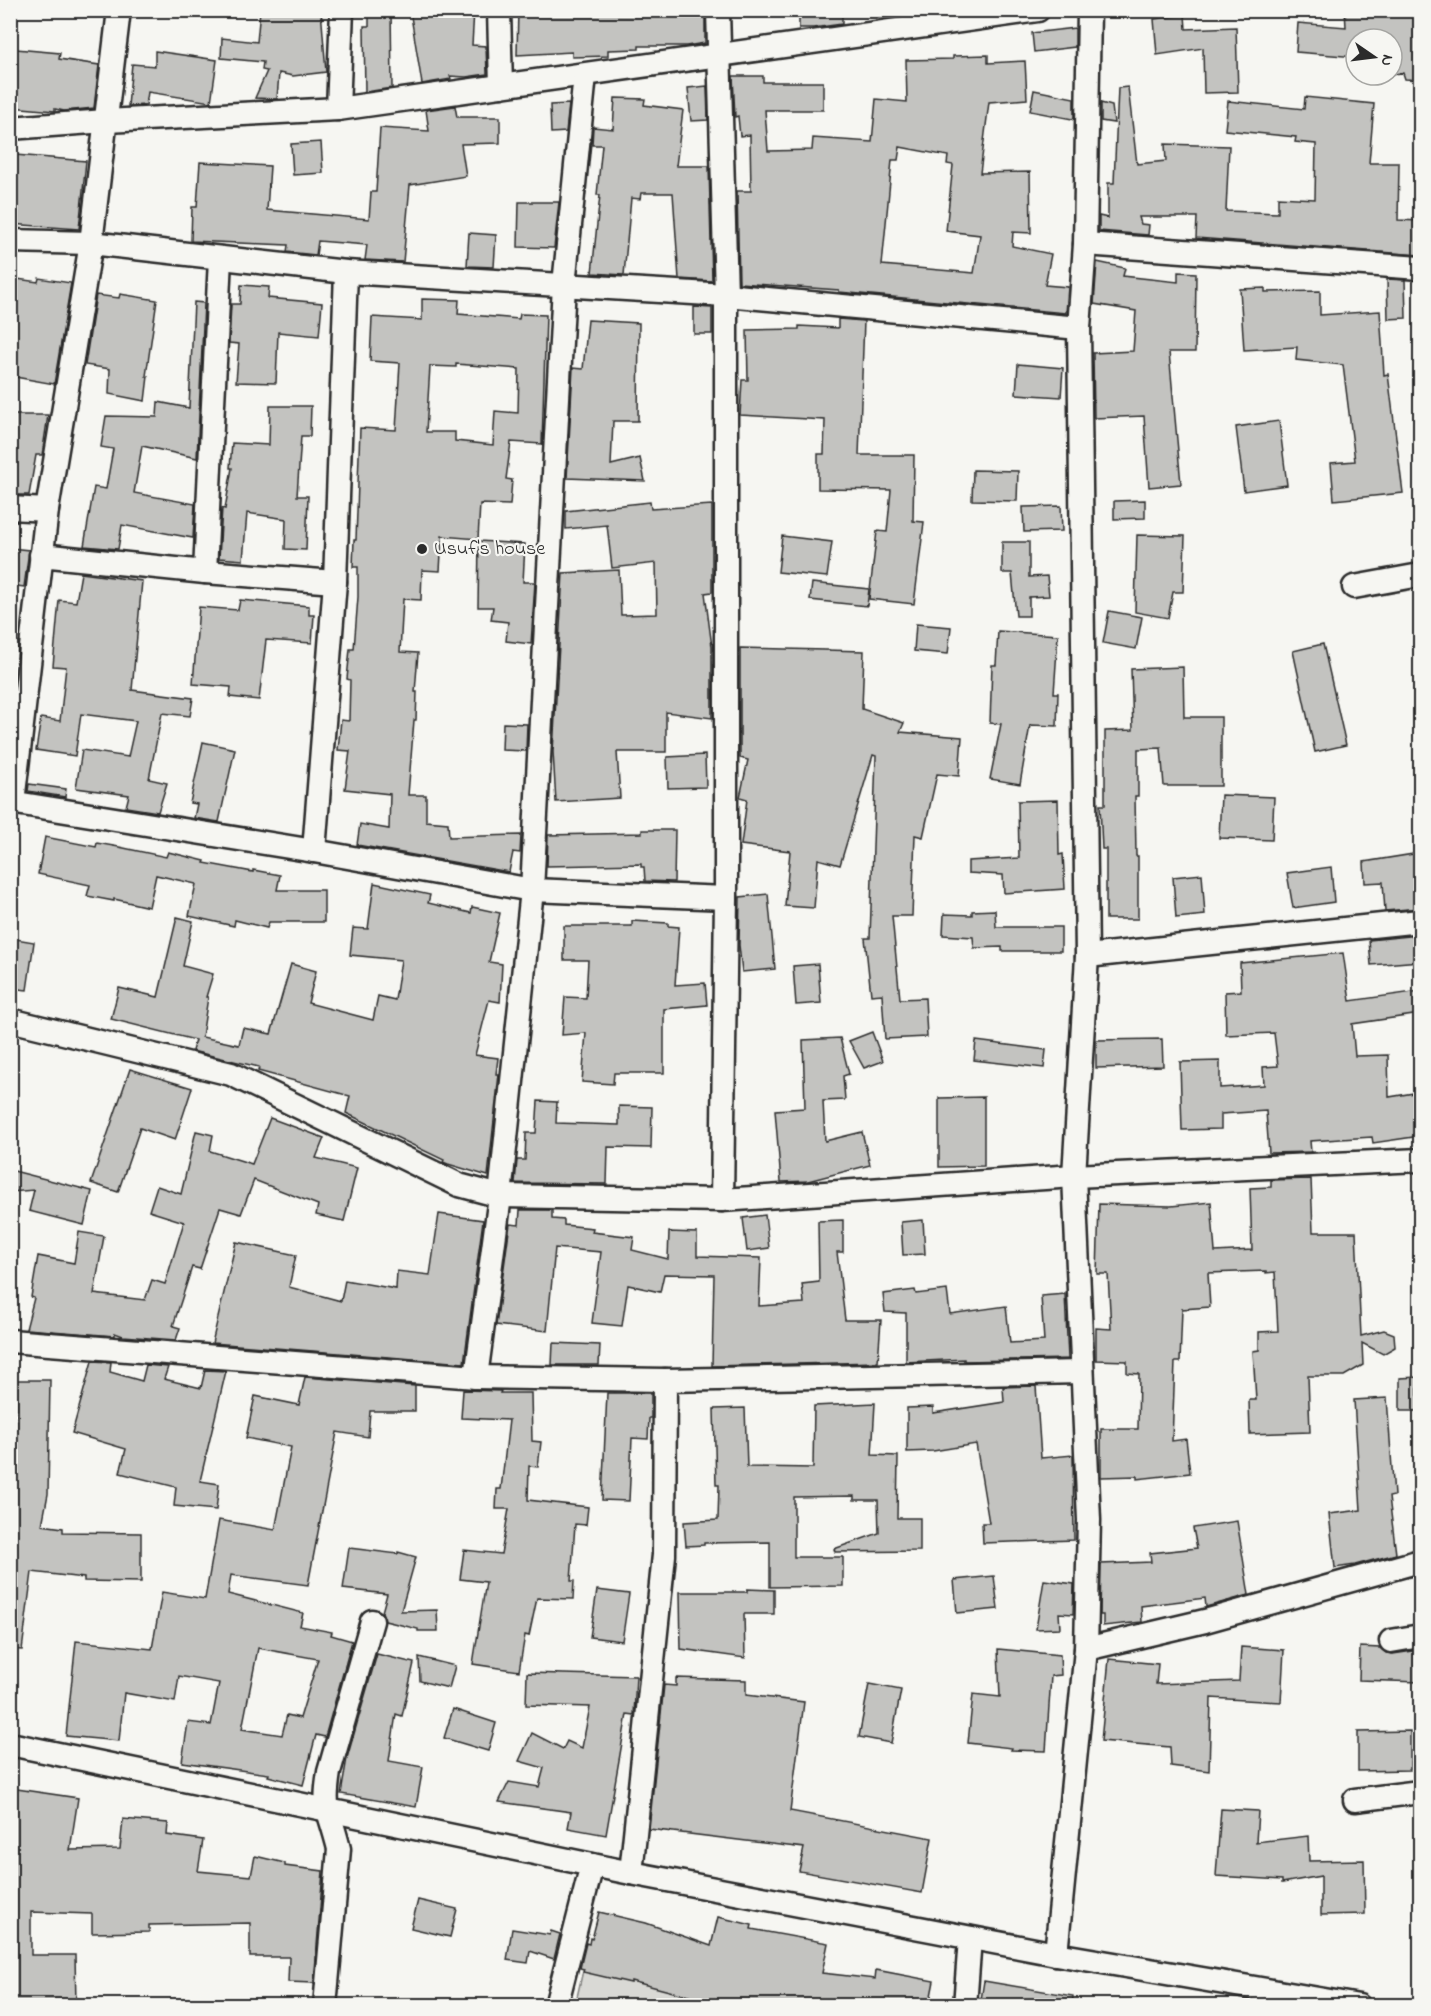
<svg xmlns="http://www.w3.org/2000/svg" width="1431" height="2016" viewBox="0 0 1431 2016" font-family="'Indie Flower',sans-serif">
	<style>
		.green { fill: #d9d9d5; stroke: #828280; stroke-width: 1.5 }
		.building { fill: #c3c3c0; stroke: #2b2b2b; stroke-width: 1.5; fill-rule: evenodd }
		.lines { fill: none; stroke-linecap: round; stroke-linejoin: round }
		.minor-casing { stroke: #2b2b2b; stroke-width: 27 }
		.minor { stroke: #f6f6f2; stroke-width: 22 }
		.poi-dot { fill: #2b2b2b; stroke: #f6f6f2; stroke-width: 2 }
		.labels { text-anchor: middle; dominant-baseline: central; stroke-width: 4.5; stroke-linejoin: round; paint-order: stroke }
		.poi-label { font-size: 20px; fill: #2b2b2b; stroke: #f6f6f2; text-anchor: start }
	</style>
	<rect width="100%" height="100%" fill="#f6f6f2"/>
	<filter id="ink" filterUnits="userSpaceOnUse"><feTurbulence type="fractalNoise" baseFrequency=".0167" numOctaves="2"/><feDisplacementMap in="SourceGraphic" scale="12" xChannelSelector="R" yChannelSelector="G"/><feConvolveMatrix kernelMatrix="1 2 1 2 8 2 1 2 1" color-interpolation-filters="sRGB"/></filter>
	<g filter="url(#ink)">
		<!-- green -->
		<polygon class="green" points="584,1966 772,2006 575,2006"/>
		<!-- building -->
		<g class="building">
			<polygon points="260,10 321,10 326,72 293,76 279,73 277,99 255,98 267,71 262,70 263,62 221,58 222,38 257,42"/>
			<polygon points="369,10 391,10 392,88 365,92 364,26 369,26"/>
			<polygon points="410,10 474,10 472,45 486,46 487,74 466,77 450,76 451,79 422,84"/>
			<polygon points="518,10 705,10 705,43 686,46 639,46 639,49 608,50 608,56 572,57 572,52 517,55"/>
			<polygon points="799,10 842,10 842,24 813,28 799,28"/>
			<polygon points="1345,10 1420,10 1420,80 1405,79 1403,73 1392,74 1392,39 1356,39 1356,57 1296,52 1298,23 1346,27"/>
			<polygon points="1185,15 1186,29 1236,27 1238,92 1204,93 1203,48 1157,55 1154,19"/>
			<polygon points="1075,28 1075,47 1034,52 1032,33"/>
			<polygon points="16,49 60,53 59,59 99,65 94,108 64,111 55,109 55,111 11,107"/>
			<polygon points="155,51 217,60 211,102 148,92 146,105 128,106 132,64 155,66"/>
			<path d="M988,55v8l37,-2 2,38 -38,3 -9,71 50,-1 1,61 -18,-1 -1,14 39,8 -6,31 23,2 -2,26 -227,-21v-2l-100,-7 -2,-92h14l-1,-56 -10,1 -2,-20 -3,1 -2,-41h30v6h60v28h-58l3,41 44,-1 1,-12 59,4 4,-43 31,3 -1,-42 47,-1v-3zM900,147l48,9 -1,8 6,1 -7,66 34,4 -6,38 -92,-8 10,-105h6z"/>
			<polygon points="707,86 708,120 691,121 688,88"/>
			<polygon points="1128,87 1137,164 1166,161 1165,144 1229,146 1226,211 1278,213 1278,197 1315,199 1316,144 1295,142 1296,137 1225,130 1228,101 1304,109 1305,97 1374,104 1369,163 1399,163 1398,220 1420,221 1420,255 1196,238 1197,217 1139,217 1141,224 1149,225 1148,235 1099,231 1099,216 1108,218 1108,183 1114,183 1118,88"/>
			<polygon points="1034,90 1074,98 1074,118 1072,119 1030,111"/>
			<polygon points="615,98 645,99 644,105 683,110 676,166 709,166 712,281 679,279 673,193 641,193 640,199 631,198 624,275 592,273 600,195 597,195 602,145 592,145 593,127 613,129"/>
			<polygon points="1101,103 1112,106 1114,123 1101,121"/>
			<polygon points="569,104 566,132 551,133 550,105"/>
			<polygon points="455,106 457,117 500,117 500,143 461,144 466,176 410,185 403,262 365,260 367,245 318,241 316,255 287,252 288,245 191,241 192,207 197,207 200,162 270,166 267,210 369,219 371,192 376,192 380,128 429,131 426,110"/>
			<polygon points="321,142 323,173 293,175 291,144"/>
			<polygon points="15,155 86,161 79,229 10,224"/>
			<polygon points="519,202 559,202 554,248 518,247"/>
			<polygon points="469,233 496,235 494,267 467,266"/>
			<polygon points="1097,262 1125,268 1123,276 1178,282 1178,272 1196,273 1195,352 1169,352 1181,484 1149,487 1144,416 1094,418 1093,353 1133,351 1136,311 1094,304"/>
			<polygon points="10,278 38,282 39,278 71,283 54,384 10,376"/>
			<polygon points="1387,279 1405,280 1406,318 1388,319"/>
			<polygon points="241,285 269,287 268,298 322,303 319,336 278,332 276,383 236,382 239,344 229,343 231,304 240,304"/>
			<polygon points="1265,288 1265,292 1320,291 1320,315 1380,311 1384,375 1388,374 1403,493 1334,500 1331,463 1355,461 1343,365 1296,360 1297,347 1244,350 1240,289"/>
			<polygon points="120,294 157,300 146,376 148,376 145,401 109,394 110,369 85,365 96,295 119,298"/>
			<path d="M422,299l37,1 -1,14 61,5 1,-5 26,1 -4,129 -31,-2 -5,37 6,1 -2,25 -30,-1 -2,35 -36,-3 -2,35 -18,-1 -1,30 -18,-1 -3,53 18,1 -3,39h2l-1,28h-2l-6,75h18v26l22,2 1,14 72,-2 -1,18 -7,-1 -4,20 -152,-27 3,-21 29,5 1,-35 -45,-5 5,-38 -12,-1 3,-30 8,1 1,-41 -3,-1 3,-30h4l4,-52v-30h-5l1,-27h2l4,-112 36,2 4,-67 -30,-2 2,-44 50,3zM456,364l63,5 -1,44 -23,-2 -2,34 -38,-4v-9h-29l4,-66 26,1z"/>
			<polygon points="194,302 204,303 197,458 142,446 134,493 195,504 193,538 122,525 118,549 84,546 94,487 106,489 113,449 101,447 106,416 157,417 158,402 189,408"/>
			<polygon points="694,307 712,308 712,334 694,334"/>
			<polygon points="838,319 864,321 859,455 914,455 913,521 924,522 914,604 869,599 877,531 887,532 891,490 818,489 818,454 824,454 825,420 740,415 742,380 748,380 747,330 799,329 799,326 838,328"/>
			<polygon points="588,320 639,323 638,421 613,421 611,465 640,458 645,481 567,478 573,368 583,369"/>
			<polygon points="1018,364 1063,368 1061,397 1016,394"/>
			<polygon points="270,406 311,406 310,436 301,436 297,496 308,496 306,550 285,549 286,519 247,513 243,560 219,558 222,508 225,509 232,468 230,468 232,443 269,445"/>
			<polygon points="10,415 48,415 42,455 36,455 29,495 10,495"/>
			<polygon points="1279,421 1287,485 1244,491 1236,427"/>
			<polygon points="973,470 1018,471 1017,501 972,500"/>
			<polygon points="1145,500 1145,518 1114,519 1114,501"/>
			<polygon points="650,502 651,509 712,505 712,592 705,593 712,647 712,718 666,712 666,752 617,752 620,798 556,802 553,752 563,573 619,570 621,615 657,614 656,563 612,568 607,525 566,529 566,511"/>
			<polygon points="1061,506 1062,531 1024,532 1023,507"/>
			<polygon points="1137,535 1185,536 1183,592 1173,592 1168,618 1135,612"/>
			<polygon points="782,536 832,542 827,577 778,572"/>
			<polygon points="479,541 525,544 523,582 535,582 531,644 506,641 508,622 491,620 493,607 478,607"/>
			<polygon points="1002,542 1029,542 1029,577 1047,576 1049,596 1029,597 1029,616 1016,616 1012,573 1002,573"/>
			<polygon points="10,548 29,550 24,587 10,585"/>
			<polygon points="81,573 142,581 132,690 193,698 190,716 162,713 149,779 167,783 158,812 126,807 129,795 76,788 82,750 128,757 136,721 81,714 75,756 36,750 41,718 60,721 66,667 53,666 59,600 76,602"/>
			<polygon points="812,583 869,589 867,606 810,600"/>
			<polygon points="240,600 309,606 309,615 314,615 312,643 266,640 259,700 230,697 231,687 193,684 199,607 238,610"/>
			<polygon points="1109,611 1142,617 1136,649 1103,643"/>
			<polygon points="916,624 951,627 948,654 914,651"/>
			<polygon points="998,631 1058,635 1054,693 1058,693 1057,726 1030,725 1020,784 990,779 1001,724 990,723 992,665 996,665"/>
			<polygon points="1323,644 1346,745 1315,752 1293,651"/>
			<polygon points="740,648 864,651 862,709 904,723 900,732 962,737 959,776 937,774 923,837 915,835 912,916 892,916 900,999 925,998 927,1037 885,1039 882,994 871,995 865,938 870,938 876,756 873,755 840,865 818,859 814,908 785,906 790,851 741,845 747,799 740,797 748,760 740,758"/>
			<polygon points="1183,667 1184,717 1221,717 1221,786 1164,786 1161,748 1138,749 1138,796 1135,796 1136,856 1138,856 1138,919 1106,919 1106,849 1102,849 1100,805 1105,805 1105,731 1133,730 1131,669"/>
			<polygon points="503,723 527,724 526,751 502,750"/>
			<polygon points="203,742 235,749 219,822 194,818 197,804 190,803"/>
			<polygon points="705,755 706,787 668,788 667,757"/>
			<polygon points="29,784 66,789 65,797 28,791"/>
			<polygon points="1221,795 1274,797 1272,840 1219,838"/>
			<polygon points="1058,800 1059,855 1063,854 1065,889 1004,893 1003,875 968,873 968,861 1019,858 1018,801"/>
			<polygon points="642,830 675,830 674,882 645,881 644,867 641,867 641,864 547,866 548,835 642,833"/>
			<polygon points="45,837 96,847 97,843 119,847 166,857 168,852 205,861 204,863 253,872 253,870 280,875 277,890 324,890 324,922 269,922 267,928 235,920 234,926 189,916 196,884 156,875 149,907 114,899 114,901 87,896 90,885 38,874"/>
			<polygon points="1420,853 1420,908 1385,911 1383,882 1365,883 1364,862"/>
			<polygon points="1331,867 1334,902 1293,908 1287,873"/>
			<polygon points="1202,874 1205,915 1176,918 1173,877"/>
			<polygon points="374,883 430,895 428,903 471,913 472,907 500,913 489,962 502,964 500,1002 489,1000 475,1055 498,1058 496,1074 499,1074 488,1176 448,1164 443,1162 444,1160 346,1113 350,1096 258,1071 259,1067 192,1051 195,1040 111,1019 119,988 158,997 177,917 193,921 183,966 213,974 206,997 208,997 202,1037 239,1045 243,1028 271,1034 291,964 316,971 308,1003 373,1020 378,996 395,1000 401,960 350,955 353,928 368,929"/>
			<polygon points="768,894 775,969 742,972 739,945 740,897"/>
			<polygon points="995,910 996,927 1061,927 1061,951 1002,951 1002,947 974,948 973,937 943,935 944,914 972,915 972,911"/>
			<polygon points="632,921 668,923 668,926 679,927 675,985 705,983 707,1005 664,1009 664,1073 614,1073 613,1084 582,1082 586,1033 562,1035 565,997 586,998 588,960 564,960 564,926 632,926"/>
			<polygon points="1420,935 1420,961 1371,965 1369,940"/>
			<polygon points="10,938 34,942 27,990 10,988"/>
			<polygon points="1343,953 1350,1001 1420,991 1420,1014 1352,1024 1355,1056 1388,1055 1389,1097 1420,1092 1420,1136 1373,1143 1372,1137 1310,1141 1311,1152 1269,1153 1266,1111 1221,1114 1221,1129 1182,1130 1180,1062 1220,1061 1220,1088 1264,1085 1263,1067 1278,1066 1274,1033 1226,1035 1225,992 1241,991 1240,963"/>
			<polygon points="818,964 821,1003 796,1005 793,966"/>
			<polygon points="872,1032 883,1061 864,1068 849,1041"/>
			<polygon points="840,1038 849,1074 843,1076 845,1100 823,1101 825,1141 862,1132 870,1165 808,1181 781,1182 775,1110 805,1108 803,1040"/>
			<polygon points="1162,1039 1163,1066 1096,1068 1096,1040"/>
			<polygon points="976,1041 1046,1050 1044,1068 974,1060"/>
			<polygon points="130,1069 192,1088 175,1140 140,1128 118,1192 91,1183"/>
			<polygon points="984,1097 984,1166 939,1167 939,1098"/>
			<polygon points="538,1101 557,1102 556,1123 619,1125 619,1106 652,1107 651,1148 608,1147 607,1184 515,1183 517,1160 525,1160 526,1133 536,1133"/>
			<polygon points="270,1118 324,1138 316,1158 357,1168 344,1221 316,1215 318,1205 254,1180 241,1214 220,1208 200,1269 192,1267 173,1326 180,1328 176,1340 123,1336 115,1333 115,1336 26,1329 34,1298 31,1297 38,1256 74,1263 79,1232 104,1236 94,1294 145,1300 152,1280 165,1284 184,1222 149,1211 157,1186 181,1194 196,1131 213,1135 210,1151 252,1164"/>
			<polygon points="10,1170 92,1191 84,1225 29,1211 34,1190 10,1192"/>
			<polygon points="1311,1179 1313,1232 1356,1232 1361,1336 1384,1330 1394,1334 1395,1347 1383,1354 1362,1343 1363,1365 1344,1376 1308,1376 1310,1432 1250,1434 1249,1400 1256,1400 1253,1351 1259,1350 1259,1332 1278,1331 1275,1272 1266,1273 1266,1271 1208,1273 1210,1307 1182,1309 1180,1362 1175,1362 1172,1441 1186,1439 1190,1473 1137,1479 1137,1476 1101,1477 1101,1429 1138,1429 1139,1374 1127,1373 1127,1361 1096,1360 1096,1328 1111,1329 1108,1274 1097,1274 1099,1204 1171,1206 1211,1202 1215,1252 1252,1250 1250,1188 1271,1187 1271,1180"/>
			<polygon points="520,1210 552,1210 552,1219 564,1220 564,1225 593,1228 592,1232 634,1237 632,1250 668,1259 669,1232 697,1233 697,1256 761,1258 759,1306 804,1303 802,1284 819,1282 818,1221 843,1220 843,1252 837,1252 845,1320 881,1320 878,1362 712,1366 714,1275 664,1274 660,1292 628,1285 622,1326 592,1323 601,1252 555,1248 547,1331 496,1325 510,1224 519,1225"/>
			<polygon points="439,1214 483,1220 464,1363 212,1343 236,1242 296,1255 289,1287 341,1301 345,1280 396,1289 397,1271 430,1275"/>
			<polygon points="765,1215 769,1248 747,1251 743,1218"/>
			<polygon points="923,1220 925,1254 903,1255 901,1222"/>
			<polygon points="915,1290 916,1294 947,1290 950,1314 1006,1306 1010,1343 1044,1341 1041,1296 1065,1294 1068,1359 964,1361 964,1359 906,1362 906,1313 885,1312 883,1294"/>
			<polygon points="553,1343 600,1345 599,1365 552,1365"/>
			<polygon points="92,1361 111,1362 110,1372 142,1381 146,1365 168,1367 164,1379 201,1388 205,1370 226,1371 200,1481 219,1484 216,1510 174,1506 176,1487 120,1473 126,1449 72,1433"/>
			<path d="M305,1377l110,9v25h-45l-2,26 -31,-5 -29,153 -77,-10 -3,19 75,19 -3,13 32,6 -1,3 21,6 -27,96 -9,-2 -13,50 -35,-9 1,-2 -87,-12 6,-40 23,3 8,-42 -40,-7 -4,26 -51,-9 -5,48 -53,-5 10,-95 76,8 10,-57 43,7 14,-79 56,10 16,-83 -45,-9 9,-42 44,9zM258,1648l60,11 -18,59 -13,-3 -5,20 -40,-6z"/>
			<polygon points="1418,1377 1418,1411 1400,1411 1400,1378"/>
			<polygon points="17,1380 50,1380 48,1494 42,1525 63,1528 63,1532 141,1533 141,1582 84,1581 84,1578 32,1572 22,1650 10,1649 10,1482 15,1483"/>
			<polygon points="1036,1386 1041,1458 1073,1455 1074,1540 983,1543 982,1523 989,1523 976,1444 933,1451 907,1452 907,1408 933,1407 933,1413 1004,1402 1003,1387"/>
			<polygon points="463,1390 501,1391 500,1393 531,1393 532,1441 541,1442 538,1467 529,1466 528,1500 588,1507 586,1525 575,1524 571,1581 574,1581 573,1599 537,1598 529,1636 525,1635 519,1671 473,1664 486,1582 460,1579 464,1550 501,1554 509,1509 496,1509 497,1489 501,1489 509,1420 461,1418"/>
			<polygon points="607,1393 651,1393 651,1418 649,1418 648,1439 632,1438 629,1501 602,1500"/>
			<polygon points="1387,1398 1394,1496 1389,1497 1396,1554 1355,1565 1335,1568 1329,1514 1361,1510 1354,1400"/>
			<polygon points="875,1403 872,1455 898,1456 897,1518 920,1518 920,1551 835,1552 834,1549 879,1533 878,1500 854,1500 854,1496 794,1497 794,1557 843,1557 843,1586 770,1587 770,1542 704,1543 704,1545 686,1546 684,1522 718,1520 719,1485 716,1485 714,1409 745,1408 747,1467 813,1468 814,1406"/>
			<polygon points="1237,1521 1249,1595 1206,1607 1205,1598 1141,1606 1142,1622 1103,1626 1103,1615 1100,1615 1101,1564 1151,1562 1150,1553 1197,1548 1193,1528"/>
			<polygon points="349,1548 398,1554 398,1552 416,1557 401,1611 437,1610 438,1631 418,1631 418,1629 385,1621 382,1612 387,1594 343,1589"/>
			<polygon points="994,1576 998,1609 957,1613 954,1580"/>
			<polygon points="1044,1580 1074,1584 1073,1614 1059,1613 1060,1628 1036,1629"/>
			<polygon points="747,1589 774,1590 774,1614 744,1614 745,1658 681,1649 680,1592 747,1592"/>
			<polygon points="597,1590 629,1594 622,1641 590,1637"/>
			<polygon points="1241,1647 1284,1650 1281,1702 1211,1698 1209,1771 1171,1766 1170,1747 1101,1741 1109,1659 1158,1664 1156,1684 1239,1681"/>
			<polygon points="1360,1647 1380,1648 1386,1653 1393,1654 1420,1650 1420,1682 1359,1680"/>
			<polygon points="998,1649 1060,1655 1061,1675 1051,1676 1046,1751 1011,1750 1012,1748 968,1743 973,1694 1000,1697"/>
			<polygon points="377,1654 414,1663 402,1716 396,1714 389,1761 423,1767 416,1807 341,1794 347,1758"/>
			<polygon points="419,1657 455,1666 449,1688 420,1681"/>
			<polygon points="527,1673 636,1676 634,1715 627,1714 606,1835 568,1828 571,1812 499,1802 509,1782 539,1787 544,1768 519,1761 532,1733 563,1749 567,1741 582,1748 590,1707 526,1705"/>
			<polygon points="676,1678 746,1680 746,1695 804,1702 790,1811 932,1838 922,1893 799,1871 804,1848 649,1829 664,1685 676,1686"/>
			<polygon points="869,1684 901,1690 891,1743 859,1737"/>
			<polygon points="453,1709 496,1723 488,1751 444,1738"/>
			<polygon points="1410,1731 1410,1770 1358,1771 1358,1732"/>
			<polygon points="10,1788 78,1798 70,1850 120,1849 123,1819 168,1823 167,1835 203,1840 198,1871 251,1876 255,1856 285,1863 285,1866 323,1871 314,1983 288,1982 289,1957 250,1957 250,1923 149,1925 149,1932 92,1933 92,1914 31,1912 31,1955 75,1955 76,2005 10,2006"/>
			<polygon points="1221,1809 1258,1811 1256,1842 1308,1836 1309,1861 1364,1860 1365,1914 1321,1915 1321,1876 1282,1883 1282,1880 1216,1876"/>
			<polygon points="418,1900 457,1909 450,1937 411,1928"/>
			<polygon points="599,1912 646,1923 711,1946 718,1917 752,1925 751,1929 828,1943 822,1973 875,1979 876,1970 934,1981 929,2006 698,2006 700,1999 631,1981 631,1983 583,1972 584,1969 580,1968 586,1943 589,1944 590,1938 592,1939"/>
			<polygon points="512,1929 550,1935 551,1931 560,1934 554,1959 530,1951 528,1963 507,1960"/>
			<polygon points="984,1981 1073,1996 1072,2006 980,2006"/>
		</g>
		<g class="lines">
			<defs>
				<g id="minor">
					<polyline points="499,10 501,86"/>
					<polyline points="718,10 726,295 726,898 722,1200"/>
					<polyline points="338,109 342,10"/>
					<polyline points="10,128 106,121 338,109 1038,10"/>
					<polyline points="10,241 91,243 346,272 726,295 1079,328"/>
					<polyline points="1085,244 1420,268"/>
					<polyline points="10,508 47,510"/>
					<polyline points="41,555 205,572 335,582"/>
					<polyline points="205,572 220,258"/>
					<polyline points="1354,587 1420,575"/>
					<polyline points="10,802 314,851 532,890 726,898"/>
					<polyline points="13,802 47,510 91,243 119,10"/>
					<polyline points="314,851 335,582 346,272"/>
					<polyline points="1087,956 1420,921"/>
					<polyline points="10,1020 231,1074 459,1185 500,1196 722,1200 1074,1176 1420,1160"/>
					<polyline points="10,1341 476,1377 665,1380 1082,1372"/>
					<polyline points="476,1377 500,1196 532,890 564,285 585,75"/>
					<polyline points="1391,1641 1420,1636"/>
					<polyline points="1086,1649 1205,1621 1420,1561"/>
					<polyline points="10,1744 631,1873 1056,1954 1359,2006"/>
					<polyline points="1355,1800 1420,1792"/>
					<polyline points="631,1873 664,1555 665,1380"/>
					<polyline points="1056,1954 1086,1649 1089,1520 1074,1176 1087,956 1079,328 1085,244 1089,10"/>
					<path d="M325,2006l14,-157c-3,-13 -7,-25 -11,-38 -3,-12 -1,-26 1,-39l43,-151"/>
					<polyline points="556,2006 592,1865"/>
					<polyline points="965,2006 970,1938"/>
				</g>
			</defs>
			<!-- minor casing -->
			<use href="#minor" class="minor-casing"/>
			<!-- minor -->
			<use href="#minor" class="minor"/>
		</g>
	</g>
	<!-- markers -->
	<circle class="poi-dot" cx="422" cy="549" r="6"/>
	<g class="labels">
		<!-- poi labels -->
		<g class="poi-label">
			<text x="434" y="549">Usuf's house</text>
		</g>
	</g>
	<!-- margin -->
	<rect width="1431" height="2016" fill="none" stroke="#f6f6f2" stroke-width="36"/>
	<rect x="18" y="18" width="1395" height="1980" fill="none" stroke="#2b2b2b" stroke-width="2" filter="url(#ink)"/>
	<!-- north arrow -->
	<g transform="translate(1374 57) rotate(104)"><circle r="28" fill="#f6f6f2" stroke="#a5a5a2" stroke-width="1.5"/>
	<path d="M0-4.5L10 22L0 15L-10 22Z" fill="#2b2b2b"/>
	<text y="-9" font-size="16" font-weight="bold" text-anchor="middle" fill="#2b2b2b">N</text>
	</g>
</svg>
